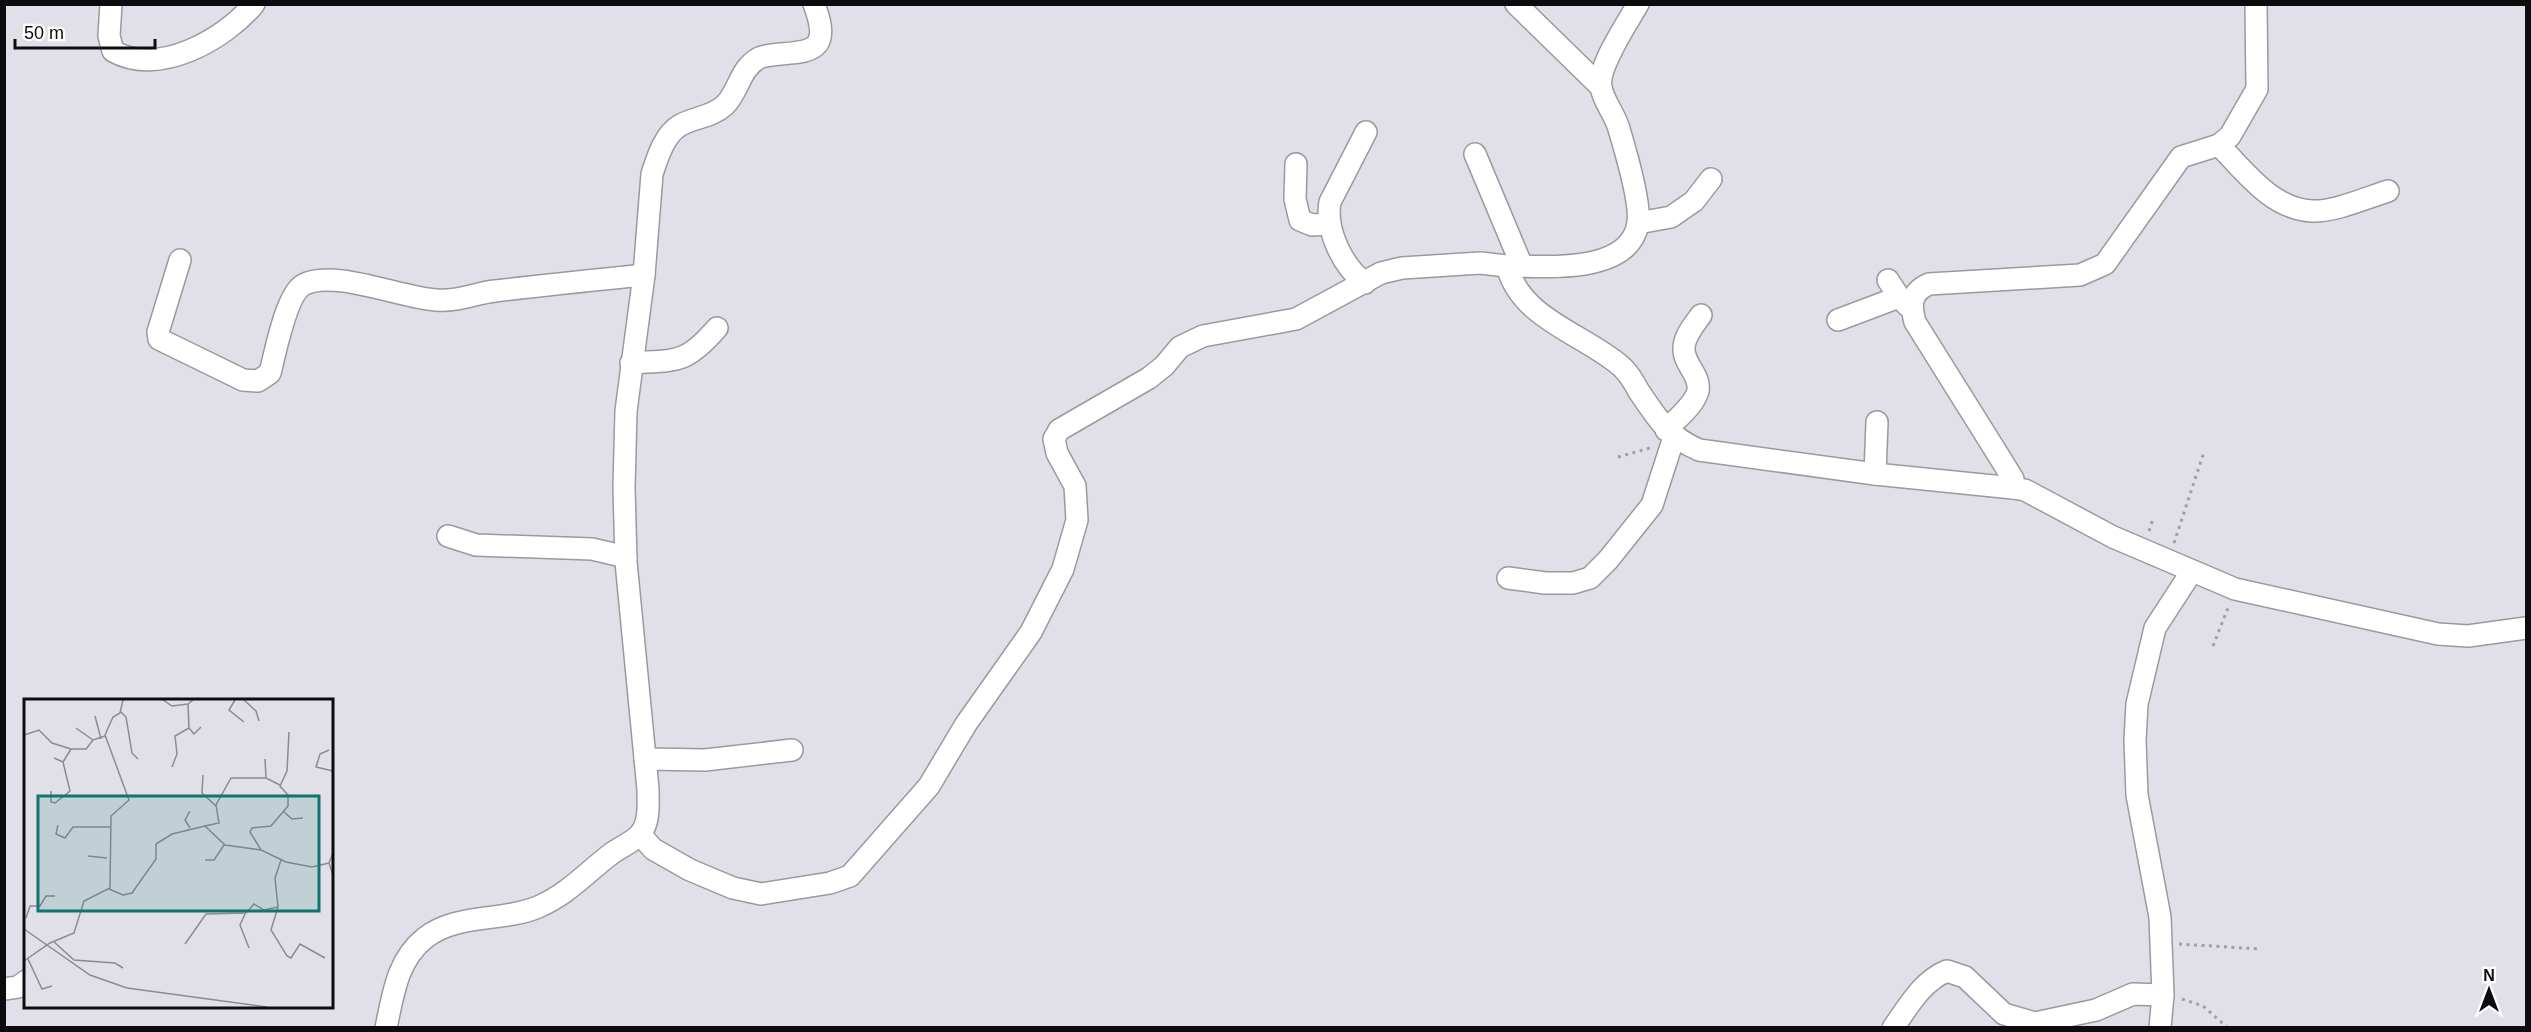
<svg xmlns="http://www.w3.org/2000/svg" width="2531" height="1032" viewBox="0 0 2531 1032" font-family="Arial,sans-serif">
	<style>
		.lines { fill: none; stroke-linecap: round; stroke-linejoin: round }
		.minor-casing { stroke: #9a99a1; stroke-width: 24 }
		.path { stroke: #a09fa5; stroke-width: 3; stroke-dasharray: 3 4.5; stroke-linecap: butt }
		.minor { stroke: #fff; stroke-width: 21 }
		.inset-road { fill: none; stroke: #8c8b91; stroke-width: 1.5 }
		.view { fill: #0f766e; fill-opacity: 0.15; stroke: #0f766e; stroke-width: 3 }
		.inset-edge { fill: none; stroke: #0c0c0e; stroke-width: 3 }
	</style>
	<rect width="100%" height="100%" fill="#e1e0e8"/>
	<g class="lines">
		<defs>
			<g id="minor">
				<path d="M111,4l-2,32 4,15c45,26 111,-11 141,-47"/>
				<polyline points="1516,4 1600,86"/>
				<path d="M1638,4c-10,18 -41,63 -37,83 2,14 14,27 18,42 6,20 22,74 19,94 -8,52 -93,43 -131,43 14,54 78,68 115,101 6,6 12,15 16,23 19,28 29,46 61,60l176,24 138,14"/>
				<path d="M2256,4l1,85 -27,47 -11,9 -38,12 -76,107 -25,11 -151,9c-18,8 -19,20 -14,38l87,139 11,18v9l12,2 88,47 122,52 203,45 30,2 58,-8"/>
				<path d="M2219,145c26,27 53,64 93,66 22,1 54,-13 76,-20"/>
				<polyline points="1475,154 1522,266"/>
				<polyline points="1296,164 1295,199 1300,220 1312,225 1329,224"/>
				<polyline points="1638,223 1671,217 1694,201 1711,179"/>
				<path d="M180,260l-22,72 1,7 84,41 15,1 12,-8c5,-19 16,-78 33,-88 29,-17 101,14 134,15 20,2 39,-7 58,-9 50,-6 100,-11 149,-16"/>
				<polyline points="1888,280 1899,297 1908,306"/>
				<path d="M1365,283c-23,-17 -40,-54 -35,-81l36,-70"/>
				<polyline points="1838,320 1899,297"/>
				<path d="M631,363c45,-3 54,2 86,-35"/>
				<path d="M1666,430c10,-11 28,-24 32,-39 3,-16 -15,-27 -14,-43 0,-12 10,-23 17,-33"/>
				<polyline points="1875,474 1877,422"/>
				<polyline points="448,536 476,545 592,549 626,557"/>
				<polyline points="1508,578 1545,583 1573,583 1590,578 1608,560 1652,505 1674,437"/>
				<polyline points="645,759 705,760 792,750"/>
				<polyline points="640,834 653,849 690,870 733,888 761,894 830,883 850,876 929,786 966,724 1031,632 1063,569 1077,520 1075,486 1057,453 1054,439 1059,430 1149,378 1164,366 1180,347 1203,336 1296,319 1381,273 1402,268 1480,263 1507,266"/>
				<polyline points="4,989 18,987 26,981"/>
				<path d="M386,1028c7,-33 11,-68 39,-90 31,-25 78,-16 113,-31 29,-12 49,-35 73,-53 9,-7 23,-12 30,-21 9,-12 7,-30 7,-44l-22,-227 -2,-75 2,-76 18,-136 8,-101c5,-15 12,-39 27,-48 14,-9 32,-8 46,-21 14,-14 15,-37 34,-47 15,-7 48,-1 58,-14 8,-10 1,-29 -3,-40"/>
				<path d="M1893,1028c15,-21 29,-47 54,-57l18,6 39,37 31,9 61,-13 37,-16 30,1 -3,-78 -23,-122 -2,-55 2,-36 18,-76 37,-57"/>
				<polyline points="2160,1028 2163,995"/>
			</g>
		</defs>
		<!-- minor casing -->
		<use href="#minor" class="minor-casing"/>
		<!-- path -->
		<g class="path">
			<polyline points="1618,457 1650,448"/>
			<polyline points="2149,531 2153,519"/>
			<polyline points="2174,543 2204,452"/>
			<polyline points="2213,646 2228,608"/>
			<polyline points="2179,944 2260,949"/>
			<polyline points="2182,999 2203,1006 2228,1028"/>
		</g>
		<!-- minor -->
		<use href="#minor" class="minor"/>
	</g>
	<!-- overview -->
	<g transform="translate(24 699)">
		<rect width="309" height="309" fill="#e1e0e8"/>
		<path class="inset-road" d="M139,1l9,6 16,-2M169,1l-5,4 1,24 5,6 7,-7M211,1l-6,10 15,12M220,1l12,11 3,10M97,13l5,5 6,36 6,6M71,17l6,23M52,29l17,12 12,-4M265,33l-2,39 -7,15 8,9v11l-17,20 -19,2 -2,4 11,18 25,12 26,5 17,-4M0,36l15,-5 13,13 19,6h15l7,-9M305,51l-9,4 -4,13 17,4M30,59l9,4 8,-13M241,60l1,19M148,68l5,-13 -2,-18 14,-8M179,76l-1,18 14,13M27,92v11l4,1 15,-12 -7,-29M260,113l8,7 11,-1M34,126l-2,9 9,4 8,-11h37M166,129l-5,-8 5,-9M237,151l-36,-5 -20,-19 14,-3 -3,-18 15,-27h35l14,7M309,154l-4,10 4,12M64,157l19,2M181,161h9l10,-15M85,190l14,6 9,-2 24,-34v-15l16,-10 33,-8M254,208l-7,23 16,26 4,2 9,-14 25,14M221,215l-5,11 9,23M2,219l4,-12h10l6,-10h9M0,230l66,46 37,13 140,19M29,242l21,19 41,3 8,5M161,245l21,-30 40,-1 8,-9 10,6 14,-3 -3,-29 6,-18M4,260l14,30 10,-3M0,262l26,-18 24,-10 10,-32 26,-13 1,-72 18,-16 -24,-65 8,-18 7,-4 3,-13"/>
		<path class="view" d="M14,97h281v115h-281z"/>
		<rect width="309" height="309" class="inset-edge"/>
	</g>
	<!-- border -->
	<rect width="2531" height="1032" fill="none" stroke="#0c0c0e" stroke-width="12"/>
	<!-- north arrow -->
	<g transform="translate(2489 990)" stroke="#ffffff" stroke-width="4.5" paint-order="stroke">
	<path d="M0-4.5L10 22L0 15L-10 22Z" fill="#0c0c0e"/>
	<text y="-9" font-size="16" font-weight="bold" text-anchor="middle" fill="#0c0c0e">N</text>
	</g>
	<!-- scale -->
	<path d="M15 39v9h140v-9" fill="none" stroke="#0c0c0e" stroke-width="3"/>
	<text x="24" y="39" font-size="18" fill="#0c0c0e" stroke="#ffffff" stroke-width="4.5" paint-order="stroke">50 m</text>
</svg>
